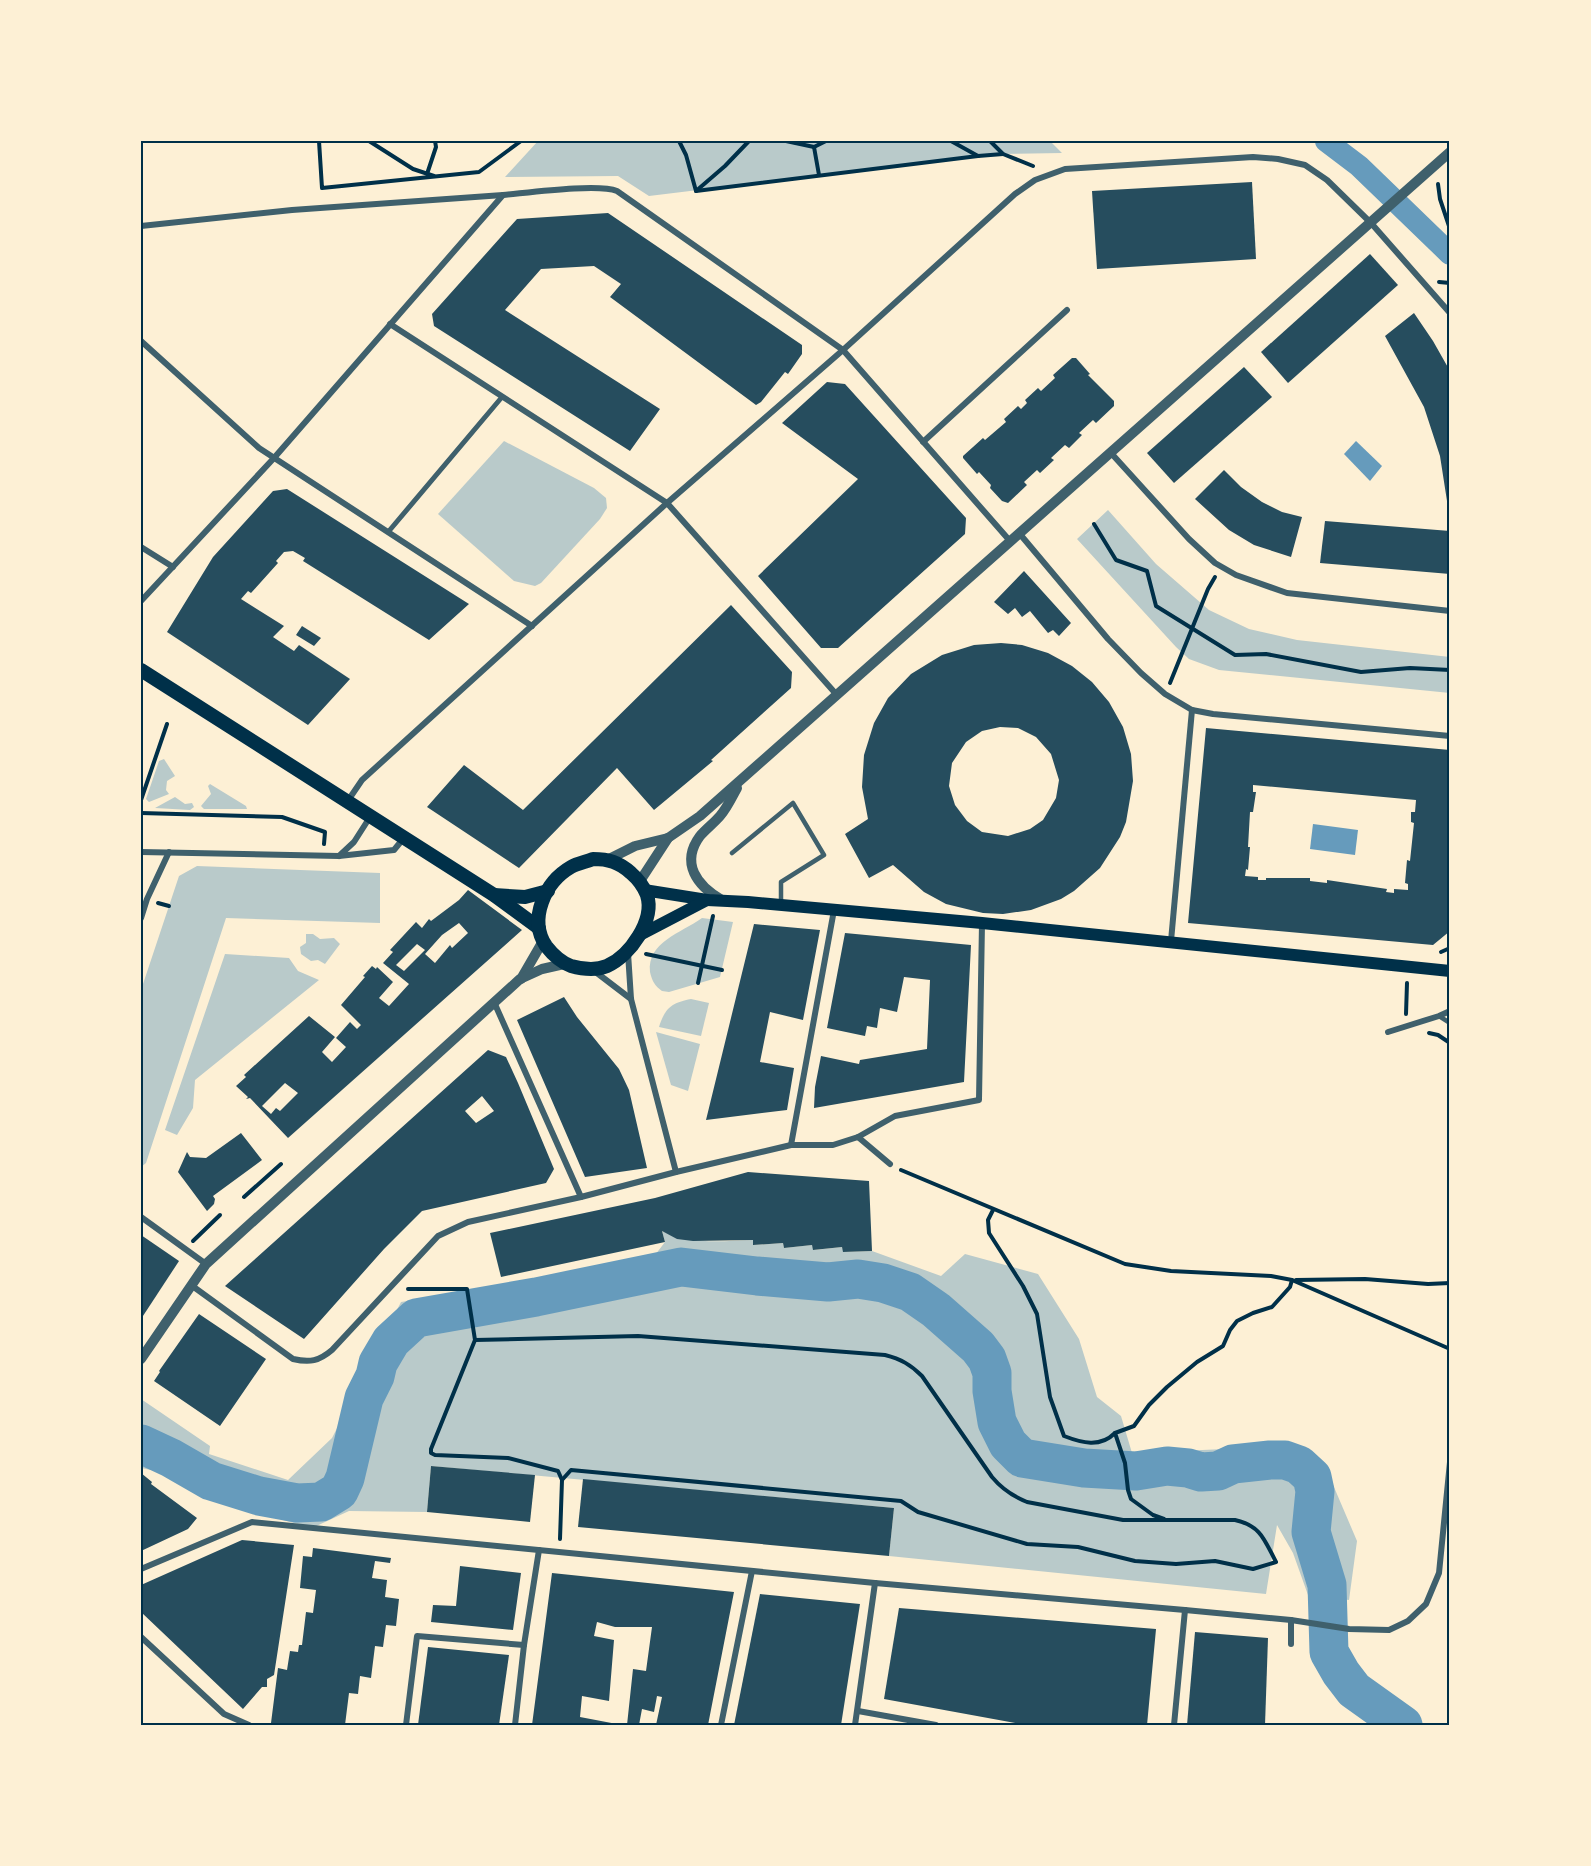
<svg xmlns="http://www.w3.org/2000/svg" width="1591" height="1866" viewBox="0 0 1591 1866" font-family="'Sofia Sans Condensed',sans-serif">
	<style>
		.green { fill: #b9caca }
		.water { fill: #669bbc }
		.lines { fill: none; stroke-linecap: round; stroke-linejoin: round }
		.canal { stroke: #669bbc; stroke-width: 22 }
		.river { stroke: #669bbc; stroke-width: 39 }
		.building { fill: #264d5e; fill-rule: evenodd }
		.path { stroke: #003049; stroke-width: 4 }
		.service { stroke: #3f606c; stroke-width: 4.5 }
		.pedestrian { stroke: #3f606c; stroke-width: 5 }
		.minor { stroke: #3f606c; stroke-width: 6 }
		.tertiary { stroke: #3f606c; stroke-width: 10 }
		.secondary { stroke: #003049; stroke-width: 12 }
		.primary { stroke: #003049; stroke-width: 14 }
		.neatline { fill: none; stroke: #003049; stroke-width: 2 }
	</style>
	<rect width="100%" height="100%" fill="#fdf0d5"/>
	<!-- green -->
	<g class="green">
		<polygon points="538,141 1050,141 1062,153 995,154 649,196 618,176 505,177"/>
		<polygon points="504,441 594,488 606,498 607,508 600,519 541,583 535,586 514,581 438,514"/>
		<polygon points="1108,510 1156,564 1209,610 1249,629 1297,640 1450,657 1450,693 1219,670 1189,659 1176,647 1077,539"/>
		<polygon points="164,759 175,776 167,781 166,790 169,794 149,802 146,799 159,761"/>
		<polygon points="210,784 246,806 247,809 204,809 201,806 211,794 208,786"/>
		<polygon points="175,797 185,804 192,803 194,807 190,810 155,808"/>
		<polygon points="197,866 380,873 380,923 226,918 146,1163 141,1167 141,990 179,876"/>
		<path d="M702,918l31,4 -13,55 -51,15 -7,-1c-7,-5 -10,-10 -12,-19 -3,-30 31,-39 52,-54z"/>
		<polygon points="306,934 313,934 320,939 334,938 340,944 325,964 318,960 311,961 301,954 300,947 306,943"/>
		<polygon points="225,954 289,958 298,971 319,980 195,1080 193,1108 177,1135 165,1130"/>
		<path d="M691,999l18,4 -8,33 -42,-9c6,-19 12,-24 32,-28z"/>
		<polygon points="656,1032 700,1044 688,1091 671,1085"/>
		<path d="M662,1231c29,14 60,10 91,9v5l30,-2 1,5 28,-3 2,5 28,-3 2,5 28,-1 69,25 24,-22 73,20 41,65 18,58 24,19 11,37 166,-7 27,20 32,75 -8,59 -41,-5 -15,-42 -16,-28 -11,69 -377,-38 5,-48 -463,-42 -4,46 -78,-1 -37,17 -80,-22 -50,-30 -41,-8v-69l69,47 -1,8 79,26 44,-42 69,-136 67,-11 28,-2 156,-30 13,-17z"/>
	</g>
	<!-- water -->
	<g class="water">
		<polygon points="1356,441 1382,466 1370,481 1344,454"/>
		<polygon points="1313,824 1358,830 1355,855 1310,849"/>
	</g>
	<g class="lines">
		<!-- canal -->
		<polyline class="canal" points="1326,141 1359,166 1450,254"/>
		<!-- river -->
		<polyline class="river" points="141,1444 171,1458 211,1481 259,1496 297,1503 321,1502 339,1491 345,1478 364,1398 375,1376 378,1363 391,1341 416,1318 536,1297 681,1267 757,1276 828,1282 858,1279 883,1283 910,1292 936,1310 978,1347 987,1359 992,1373 992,1391 997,1422 1008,1444 1022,1458 1084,1468 1136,1471 1167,1466 1188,1468 1201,1472 1218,1471 1233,1464 1270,1460 1285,1460 1299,1465 1312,1477 1315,1491 1311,1532 1327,1585 1329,1652 1341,1673 1354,1690 1403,1725"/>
	</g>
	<!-- building -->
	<g class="building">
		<polygon points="1252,182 1256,259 1097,269 1092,191"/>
		<polygon points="608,213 802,345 802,354 788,374 785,372 761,402 756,405 610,297 621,284 594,266 541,269 505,310 660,409 630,451 434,326 432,314 517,219"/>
		<polygon points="1370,254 1398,285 1288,383 1261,352"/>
		<polygon points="1414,313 1433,341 1450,371 1450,500 1447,501 1440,456 1424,407 1385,336"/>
		<polygon points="1072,358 1076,358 1090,374 1088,375 1114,401 1114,406 1096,423 1093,420 1079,433 1082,435 1069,448 1065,445 1051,458 1054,460 1040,473 1037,470 1024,482 1027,485 1008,503 1002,501 990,488 991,485 979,472 977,474 963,458 963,456 983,438 985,440 1006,422 1004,419 1018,406 1021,409 1027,403 1025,400 1038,388 1041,391 1055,378 1053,375"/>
		<polygon points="1244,367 1272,397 1174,483 1147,453"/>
		<polygon points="827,382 845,384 966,518 965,534 838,648 821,648 758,576 858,479 782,423"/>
		<polygon points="1224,470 1241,487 1262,502 1282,512 1302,517 1291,557 1254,545 1229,530 1195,499"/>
		<polygon points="287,489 469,604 429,640 303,561 305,558 293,551 284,552 276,561 278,563 251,593 248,591 241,599 284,626 273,637 294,651 299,645 350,679 308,725 167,632 213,557 273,491"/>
		<polygon points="1325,521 1450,531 1450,574 1320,563"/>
		<polygon points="1024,571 1071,623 1059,636 1053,630 1048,633 1030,611 1022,617 1015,608 1008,614 994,602"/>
		<polygon points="731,605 792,672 791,688 711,760 713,761 654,810 617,768 519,868 427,807 464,765 523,810"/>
		<polygon points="302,626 321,638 314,646 296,635"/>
		<path d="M1001,643l21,2 26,8 24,13 20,16 17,20 14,25 8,27 2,27 -7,41 -6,15 -20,31 -26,23 -13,8 -30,11 -28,4 -20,-1 -37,-9 -22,-12 -31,-27 -24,13 -24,-44 23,-15 -6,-32 2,-32 10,-32 14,-25 23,-24 31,-19 32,-10zM1000,727l18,1 18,9 15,17 8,26 -3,18 -13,22 -13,9 -22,7 -26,-4 -15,-11 -12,-16 -6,-19 3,-23 14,-21 16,-11z"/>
		<path d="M1206,728l244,22v181l-17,14 -245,-22zM1253,785l163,15 -1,12h-4v10l3,1 -4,38 -3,-1 -2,23 3,1v6l-14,-1v4l-8,-1 1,-3 -60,-9v3l-17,-2v-3h-44v2h-8v-3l-13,-1 1,-7 2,1 2,-23h-2l2,-35h3l3,-20h-3z"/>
		<path d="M468,890l54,40 -234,208 -38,-40 -4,1 2,-2 -12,-11 10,-9 -2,-2 65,-59 26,21 -13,15 10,10 14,-15 -10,-9 14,-16 7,7 4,-4 -20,-20 24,-28 -2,-1 9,-10 4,3 1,-2 16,15 -14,16 10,8 20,-22 -26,-21 10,-11 -3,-2 26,-28 6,6 7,-9 2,2 28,-21zM459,923l9,10 -16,15 -2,-3 -15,18 -10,-9 17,-19zM417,944l8,6 -21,21 -8,-6zM285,1083l13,10 -18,18 -4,-3 -5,6 -9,-8z"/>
		<polygon points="754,924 820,930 803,1020 770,1012 760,1062 794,1068 787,1110 706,1120"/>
		<polygon points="845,933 971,945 964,1082 814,1108 815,1087 821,1056 859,1064 860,1060 927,1049 930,980 904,977 897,1012 880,1008 877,1028 867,1026 865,1036 827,1028"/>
		<polygon points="564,997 577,1017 619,1069 629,1090 647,1168 585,1177 517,1020"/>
		<path d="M488,1050l18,7 12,26 36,86 -8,14 -124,28 -38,38 -80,90 -79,-53zM482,1096l12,15 -18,12 -11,-12z"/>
		<polygon points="241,1133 262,1160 213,1196 215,1199 214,1204 207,1211 178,1172 187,1152 190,1157 206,1158"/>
		<polygon points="748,1172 869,1181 872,1251 843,1252 842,1247 813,1250 812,1245 784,1248 783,1243 753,1245 753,1240 693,1241 677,1239 662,1231 665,1242 501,1277 490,1233 655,1198"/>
		<polygon points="141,1235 179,1261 141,1319"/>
		<polygon points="199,1314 266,1359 220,1426 154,1381 160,1372 159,1371"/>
		<polygon points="431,1466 535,1475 530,1522 427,1512"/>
		<polygon points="141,1473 152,1482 151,1484 197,1518 188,1529 141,1551"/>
		<polygon points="583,1479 894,1508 889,1556 578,1527"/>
		<polygon points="242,1540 294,1545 274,1675 267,1679 267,1687 262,1687 243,1709 141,1612 141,1585"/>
		<polygon points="313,1548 391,1558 390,1563 375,1561 372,1578 387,1580 385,1597 399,1599 396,1626 386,1625 383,1647 375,1646 371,1678 360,1676 358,1694 349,1693 345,1725 271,1723 278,1668 287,1670 290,1651 298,1652 299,1645 302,1645 306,1612 313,1613 316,1590 300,1588 303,1556 312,1557"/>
		<polygon points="460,1566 521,1573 513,1630 431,1622 433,1605 456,1606"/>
		<polygon points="552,1573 734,1592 708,1725 656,1725 662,1697 657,1696 654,1712 642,1709 639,1725 627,1725 633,1669 646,1671 652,1627 615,1627 597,1622 594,1636 614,1640 609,1701 582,1696 580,1717 622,1725 532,1725"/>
		<polygon points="760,1594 860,1604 841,1725 734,1725"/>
		<polygon points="899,1608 1156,1629 1147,1725 1026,1725 884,1699"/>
		<polygon points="1195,1632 1268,1638 1265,1725 1187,1725"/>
		<polygon points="428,1647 509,1655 499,1725 418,1725"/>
	</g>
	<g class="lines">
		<!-- path -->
		<g class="path">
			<polyline points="319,141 322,188 479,172 521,141"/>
			<polyline points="369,141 413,169 434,176"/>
			<polyline points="679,141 686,155 696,191 725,166 749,141"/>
			<polyline points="786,141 814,147 826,141"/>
			<polyline points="951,141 978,156 1003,154"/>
			<polyline points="990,141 1003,154 1033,166"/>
			<polyline points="814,147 819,175"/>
			<polyline points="427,174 436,147 435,141"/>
			<polyline points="1438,184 1440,199 1450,229"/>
			<polyline points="696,191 978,156"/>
			<polyline points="1439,282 1450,283"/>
			<polyline points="1094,524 1116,560 1147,571 1156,606 1235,655 1266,654 1361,672 1410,668 1450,670"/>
			<polyline points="1170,683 1208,589 1215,577"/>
			<polyline points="141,800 167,724"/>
			<polyline points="141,813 282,817 325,832 324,844"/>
			<polyline points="158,903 169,906"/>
			<polyline points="1441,952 1450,948"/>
			<polyline points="646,954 722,970"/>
			<polyline points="698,983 713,916"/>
			<polyline points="1406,1014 1407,983"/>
			<polyline points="1429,1033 1438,1035 1450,1043"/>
			<polyline points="901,1170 1125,1264 1171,1271 1271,1276 1292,1280 1450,1349"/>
			<polyline points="244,1197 281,1164"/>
			<path d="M993,1210l-5,10 1,13 34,53 14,28 13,83 14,39c18,7 36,12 51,-3"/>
			<polyline points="193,1241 220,1215"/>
			<polyline points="1296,1280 1365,1279 1428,1284 1450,1283"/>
			<polyline points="408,1289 467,1289 475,1340 431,1449 431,1453 435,1455 508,1458 558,1471 562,1480 560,1539"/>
			<path d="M475,1340l163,-4 247,19c16,4 26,10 37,21l70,101c10,12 20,19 35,25l96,18h112c26,6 29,19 41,42l-23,7 -38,-8 -39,3 -41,-3 -57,-14 -51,-3 -109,-32 -17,-11 -330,-31 -9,10"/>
			<polyline points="1164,1519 1153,1515 1131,1499 1128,1490 1125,1463 1115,1433 1134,1426 1149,1405 1167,1387 1197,1362 1223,1346 1230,1330 1237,1321 1253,1313 1272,1307 1290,1287 1292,1280"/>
		</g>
		<!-- service -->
		<g class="service">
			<polyline points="732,853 793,803 824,855 781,882 781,902"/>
			<polyline points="1439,1016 1450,1023"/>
		</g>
		<!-- pedestrian -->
		<polyline class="pedestrian" points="389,531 502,397"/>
		<!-- minor -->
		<g class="minor">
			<polyline points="141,226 292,210 503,195"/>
			<polyline points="390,324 667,503 836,694"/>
			<polyline points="141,341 259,448 532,626"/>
			<polyline points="923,442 1067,310"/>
			<polyline points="1111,453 1189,539 1215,563 1236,575 1287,593 1450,611"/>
			<polyline points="1019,533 1108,639 1141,673 1165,694 1192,710 1213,714 1450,736"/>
			<polyline points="141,547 173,567"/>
			<path d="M141,601l133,-143 229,-263c23,-2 95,-12 114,-4l226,159 167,191"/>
			<polyline points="347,802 362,780 667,503 843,350 1015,194 1035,180 1065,169 1253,157 1278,159 1305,165 1327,180 1371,223 1450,313"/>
			<polyline points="141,852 339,856 394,850 403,839"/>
			<polyline points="339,856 354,842 370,817"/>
			<polyline points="141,918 147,899 169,852"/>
			<polyline points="1171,941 1192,710"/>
			<polyline points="628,953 631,999 676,1172"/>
			<polyline points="593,970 631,999"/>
			<polyline points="494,1002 581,1197"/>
			<polyline points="1388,1032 1439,1016 1450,1011"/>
			<polyline points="858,1137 895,1116 979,1100 982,923"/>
			<polyline points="791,1145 834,910"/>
			<polyline points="141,1217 206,1264"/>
			<path d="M191,1285l102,74c17,4 26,2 39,-9l106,-114 30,-14 113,-25 95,-25 115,-27h42l25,-8 32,27"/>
			<polyline points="141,1569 252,1522 875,1583 1185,1610 1291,1620 1349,1629 1389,1630 1408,1621 1426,1604 1439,1573 1450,1462"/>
			<polyline points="141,1637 224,1714 249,1725"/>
			<polyline points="1291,1644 1291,1620"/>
			<polyline points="858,1711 936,1725"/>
			<polyline points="406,1725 417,1636 524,1645"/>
			<polyline points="515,1725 524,1645 539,1550"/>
			<polyline points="721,1725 752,1571"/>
			<polyline points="855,1725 875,1583"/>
			<polyline points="1174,1725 1185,1610"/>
		</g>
		<!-- tertiary -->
		<g class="tertiary">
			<polyline points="609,859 635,846 668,838 700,816 1450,152"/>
			<polyline points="640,881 668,838"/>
			<path d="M722,900c-25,-14 -42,-37 -22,-64 6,-7 14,-13 20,-20 7,-8 12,-19 17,-28"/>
			<polyline points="521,979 543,941"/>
			<polyline points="141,1359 206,1264 520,979 542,969 564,964"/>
		</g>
		<!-- secondary -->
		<g class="secondary">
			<polyline points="644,890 707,900 748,902 982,923 1450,971"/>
			<polyline points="638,936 707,900"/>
		</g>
		<!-- primary -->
		<g class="primary">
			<polyline points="141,670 494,895 539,928"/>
			<path d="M593,859c15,0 26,3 38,14 7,6 12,12 16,22 8,25 -17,61 -40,71 -12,5 -25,3 -36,0 -11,-4 -18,-11 -25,-20 -18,-27 -1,-64 25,-79 7,-4 15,-5 22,-8z"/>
			<polyline points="494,895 525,897 548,891"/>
		</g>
	</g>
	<!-- border -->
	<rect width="1591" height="1866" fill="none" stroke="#fdf0d5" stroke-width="285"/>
	<rect x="142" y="142" width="1306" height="1582" class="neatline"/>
</svg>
